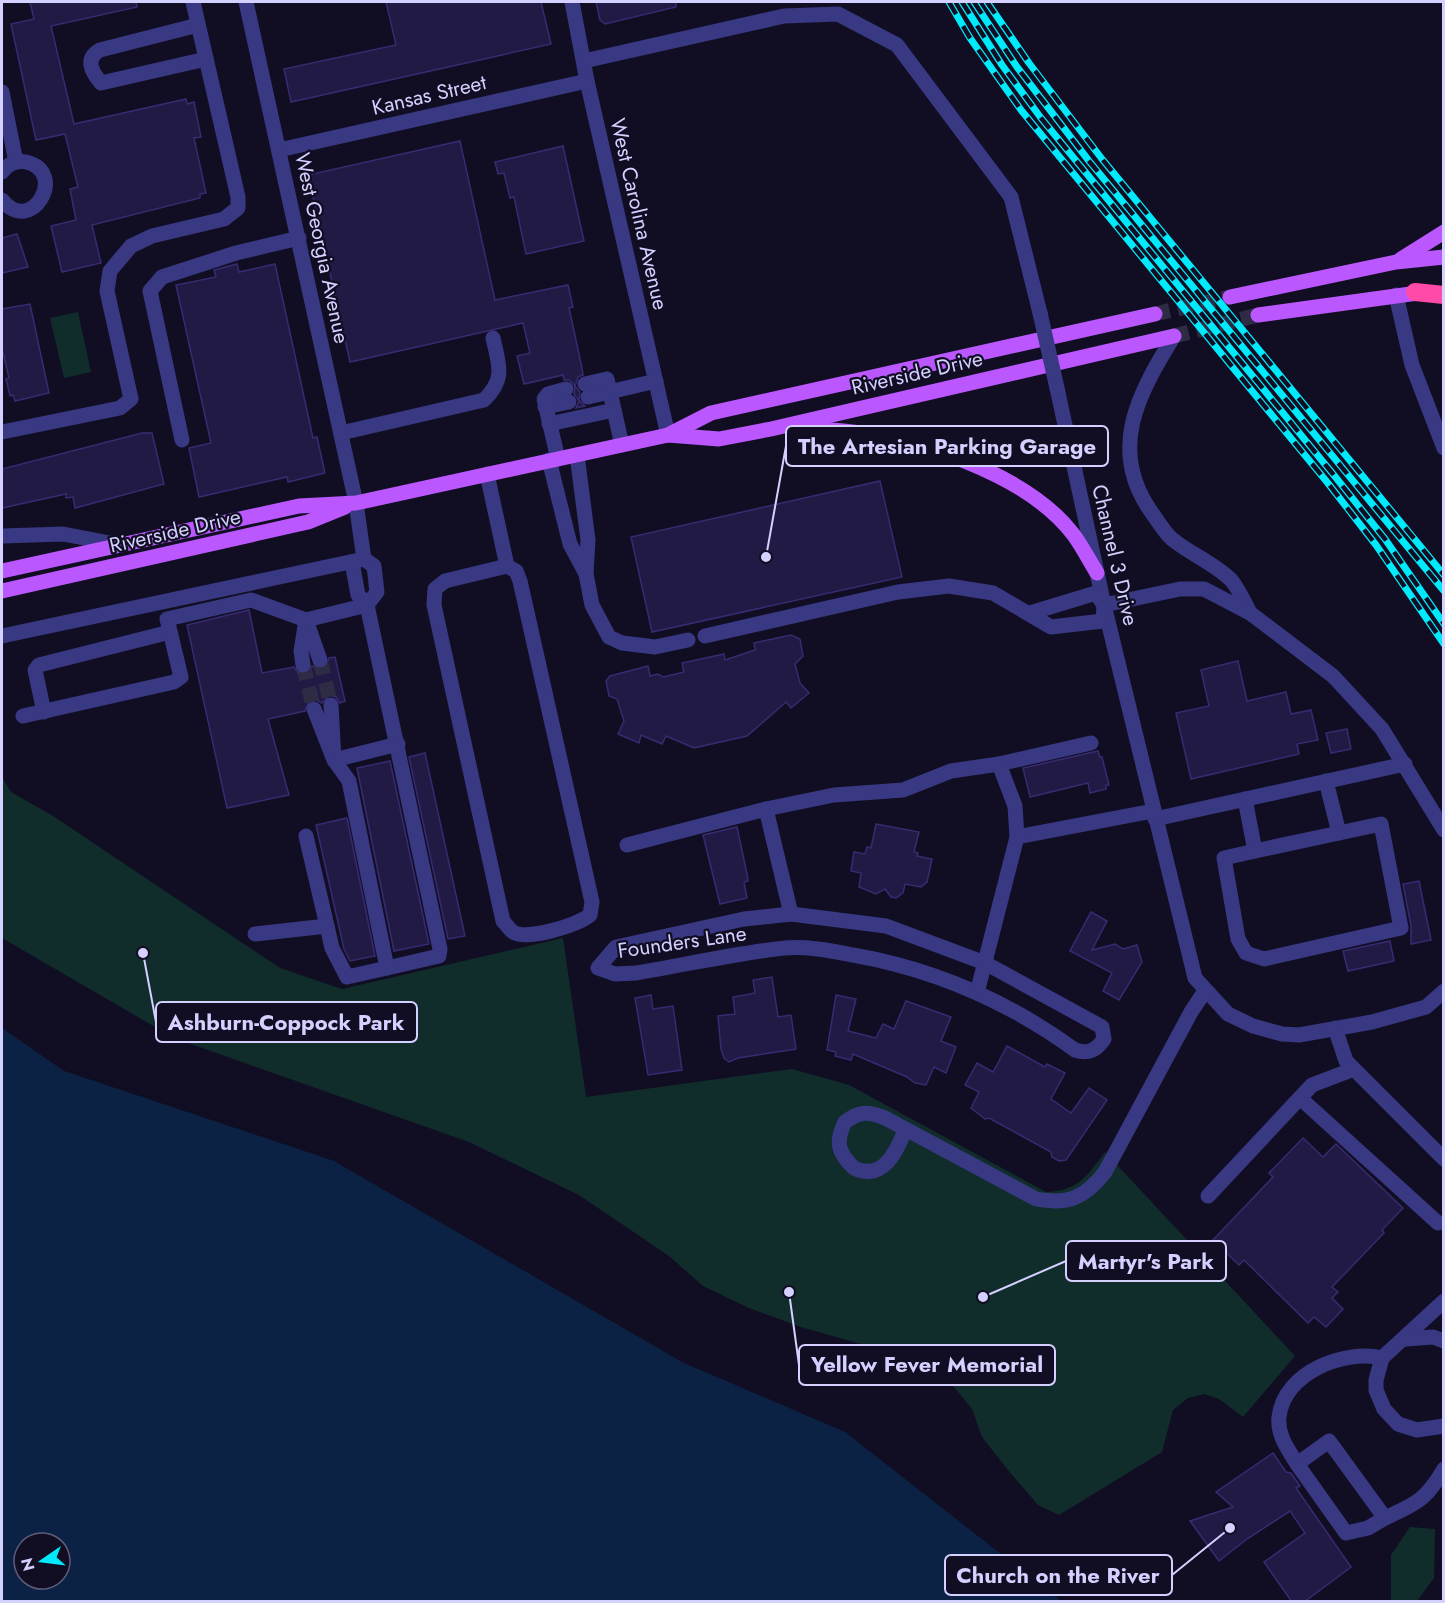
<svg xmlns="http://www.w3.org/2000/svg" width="1445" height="1603" viewBox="0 0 1445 1603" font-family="Jost,sans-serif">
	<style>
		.green { fill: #112d2b }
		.water { fill: #0b2245; fill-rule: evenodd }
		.building { fill: #211a45; stroke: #372b71; stroke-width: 1.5 }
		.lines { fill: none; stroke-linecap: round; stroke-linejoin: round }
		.minor-tunnel { stroke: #2e2b44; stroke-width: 15; stroke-dasharray: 15 8; stroke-linecap: butt }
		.major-tunnel { stroke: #2e2b44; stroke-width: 15; stroke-dasharray: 15 8; stroke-linecap: butt }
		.minor { stroke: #393883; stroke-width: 15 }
		.major { stroke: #bb57ff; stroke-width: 15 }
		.highway { stroke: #ff4ba7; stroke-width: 18 }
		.rail-casing { stroke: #00eafb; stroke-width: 7 }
		.rail { stroke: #110e23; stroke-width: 4.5; stroke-dasharray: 14; stroke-linecap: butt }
		.minor-bridge { stroke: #393883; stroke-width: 15 }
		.labels { text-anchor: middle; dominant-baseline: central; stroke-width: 4.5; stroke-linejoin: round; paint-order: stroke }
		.street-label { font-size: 21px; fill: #d4d0ff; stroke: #110e23 }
		.leader { fill: none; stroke: #d4d0ff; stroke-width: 2 }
		.callout-dot { fill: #d4d0ff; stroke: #110e23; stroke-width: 2 }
		.callout { fill: #110e23; stroke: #d4d0ff; stroke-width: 2 }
		.callout-label { font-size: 22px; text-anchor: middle; font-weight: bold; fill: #d4d0ff }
	</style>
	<rect width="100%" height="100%" fill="#110e23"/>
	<!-- green -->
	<g class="green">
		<polygon points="78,312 91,372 64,378 50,318"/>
		<path d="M2,777l9,15 42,24 227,152 62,21 221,-51 23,159 206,-28 57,16 197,107c32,-1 41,-16 59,-40l190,204 -52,61 -24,-18 -15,-5 -16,4 -15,12 -11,42 -103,63 -21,-10 -30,-35 -26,-33 -10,-28 -27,-33 -39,-19 -105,-30 -52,-19 -46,-22 -34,-30 -90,-61 -110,-53 -295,-104 -172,-100z"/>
		<polygon points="1410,1527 1435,1529 1434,1578 1417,1601 1391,1601 1391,1555"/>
	</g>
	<!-- water -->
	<path class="water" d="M2,1028l62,43 270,90 348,201 163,70 216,169h-1059zM24,1543h36v36h-36z"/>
	<!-- building -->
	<g class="building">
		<polygon points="30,2 136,2 137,7 51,26 74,124 186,99 187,104 194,102 201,137 194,138 206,193 200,194 200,198 92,225 101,263 62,272 51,226 76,220 70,189 78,187 65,134 36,140 11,24 34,19"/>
		<polygon points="386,2 541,2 551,44 291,102 284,69 396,45"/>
		<polygon points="596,2 676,2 676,7 605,24 600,20"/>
		<polygon points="460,141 495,300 568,285 573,307 569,308 582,368 583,375 578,377 575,386 580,392 579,400 585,406 576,408 579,401 574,394 575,386 569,380 564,380 563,375 524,384 517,356 530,353 523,323 350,362 308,175"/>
		<polygon points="563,146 584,241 526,254 514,197 510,198 504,173 498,174 495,162"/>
		<polygon points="17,234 28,267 2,273 2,238"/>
		<polygon points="237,264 239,272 275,264 313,438 317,437 325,473 288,482 287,477 199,497 189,448 211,443 176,285 216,277 214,270"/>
		<polygon points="30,304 49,393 15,401 13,395 10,396 6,379 9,378 2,348 2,309"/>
		<polygon points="142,433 152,433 164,484 75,508 73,497 66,498 66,494 2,508 2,469"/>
		<polygon points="880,481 902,577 652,632 631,537"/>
		<polygon points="249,610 262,673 294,667 299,674 305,674 312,666 324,669 329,658 335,657 345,701 340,703 336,697 330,695 322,703 316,700 310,700 305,711 268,719 289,795 227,808 187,625"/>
		<polygon points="791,635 800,639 803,656 795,664 800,683 809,693 791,708 786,702 747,736 694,748 666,736 662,744 641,735 639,743 618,734 624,721 617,699 609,696 606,681 610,676 648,666 650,676 658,674 663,677 684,672 682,663 724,654 725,660 755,650 754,643"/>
		<polygon points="1238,661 1247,701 1286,692 1291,714 1311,710 1318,740 1297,744 1299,754 1191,779 1176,713 1209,706 1201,670"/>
		<polygon points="1347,729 1351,749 1331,753 1326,733"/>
		<polygon points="1098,751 1100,757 1102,757 1109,785 1106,785 1106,789 1090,793 1088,783 1030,797 1023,768"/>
		<polygon points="425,753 465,936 448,939 409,757"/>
		<polygon points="390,761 429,944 394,951 357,768"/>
		<polygon points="347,818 375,956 350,961 344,949 316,825"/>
		<polygon points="876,824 919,832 914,852 918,853 917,856 932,859 927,882 921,887 905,884 903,893 896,898 891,897 885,889 876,894 859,887 861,873 851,871 854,852 865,854 867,847 871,848"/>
		<polygon points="737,827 747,874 748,881 744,882 747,898 720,904 703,835"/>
		<polygon points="1419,881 1431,940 1411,944 1411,926 1403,884"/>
		<polygon points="1091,912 1107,921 1092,950 1115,944 1123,949 1137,945 1142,962 1119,1000 1103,991 1112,973 1070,951"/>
		<polygon points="1390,941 1394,961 1348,971 1343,951"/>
		<polygon points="772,977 778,1017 791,1015 796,1049 738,1058 729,1062 724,1058 721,1049 718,1016 735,1014 733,997 755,993 753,980"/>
		<polygon points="651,995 653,1009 673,1006 682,1070 648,1075 635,998"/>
		<polygon points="836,995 856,999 848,1031 876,1038 883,1024 894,1029 906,1001 951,1017 941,1041 956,1047 946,1073 934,1067 926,1085 915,1083 907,1077 853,1054 851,1060 835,1056 836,1052 827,1050"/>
		<polygon points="1007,1046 1045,1067 1047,1064 1065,1073 1051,1099 1071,1113 1089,1088 1107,1100 1066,1160 1059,1161 1052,1157 1051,1152 989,1118 985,1119 971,1108 979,1092 965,1085 977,1063 993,1072"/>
		<polygon points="1303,1138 1323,1157 1336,1144 1403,1208 1382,1230 1384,1233 1332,1287 1338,1292 1332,1298 1343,1309 1326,1327 1314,1317 1308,1323 1244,1260 1239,1265 1213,1240 1273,1177 1269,1173"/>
		<polygon points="1273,1453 1286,1472 1291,1473 1300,1486 1296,1488 1351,1567 1304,1602 1292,1602 1264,1562 1305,1533 1290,1511 1247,1539 1219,1561 1190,1521 1233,1507 1216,1492"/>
	</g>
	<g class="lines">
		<!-- minor-tunnel -->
		<g class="minor-tunnel">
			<polyline points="320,660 331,705"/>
			<polyline points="303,665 314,709"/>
		</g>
		<!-- major-tunnel -->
		<g class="major-tunnel">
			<polyline points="1155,314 1230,297"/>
			<polyline points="1174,336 1258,315"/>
		</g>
		<!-- minor -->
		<g class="minor">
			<polyline points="572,2 587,81 668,435"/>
			<path d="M198,25l-98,25c-16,9 -8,22 1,33l105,-24"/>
			<polyline points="584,61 784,16 838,14 897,45 1011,197 1040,313"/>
			<polyline points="2,92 16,162"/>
			<polyline points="279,150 587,81"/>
			<path d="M2,172c6,-8 14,-12 24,-10 43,10 5,75 -24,38"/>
			<polyline points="1396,295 1412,365 1444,448"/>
			<path d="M1174,336c-36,58 -67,114 -22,177 6,8 12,19 20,26 18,15 44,25 60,42 7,9 13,22 18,32"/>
			<polyline points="585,384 607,379 622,445"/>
			<polyline points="1057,388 1104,605 1195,978 1228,1014 1253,1026 1282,1034 1299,1035 1372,1022 1426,1007 1444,991"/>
			<polyline points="588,397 656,381"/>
			<polyline points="545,407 569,402"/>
			<polyline points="549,424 614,410"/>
			<polyline points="2,432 120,408 131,399 107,291 110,271 131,246 152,236 224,219 238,208 238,197 193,2"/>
			<path d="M341,433l143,-33c22,-22 15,-34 9,-62"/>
			<polyline points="182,440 150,291 162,277 236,253 299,238"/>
			<polyline points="577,455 588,540 586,574"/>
			<polyline points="558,459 544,399 548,394 566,389"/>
			<polyline points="549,460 570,544 586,574 592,605 609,637 622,643 655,647 688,640"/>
			<path d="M487,474l20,92 -62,15 -10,8 -1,16 69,316c3,3 6,8 10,11 14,9 64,-7 77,-17l2,-13 -72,-321 -4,-10 -9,-5"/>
			<polyline points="2,536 63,534 115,544"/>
			<polyline points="352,562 358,595 367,605 377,592 374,566 364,559"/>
			<polyline points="1104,605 1180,589 1204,589 1250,613 1333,676 1382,729 1444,830"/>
			<polyline points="2,636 364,559 356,503 246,2"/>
			<polyline points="705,636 898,592 949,586 993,593 1051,627 1103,621 1104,605 1096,593 1030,613"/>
			<polyline points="303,665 301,651 306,620 320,660"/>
			<polyline points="314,709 334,760 331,705"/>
			<polyline points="44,712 35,670 39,665 170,632"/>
			<polyline points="23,716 174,682 181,677 167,619 251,600 306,620 367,605 440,949 439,956 387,968"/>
			<polyline points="1245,799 1255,851 1224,858 1238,939 1246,953 1264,959 1401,928 1381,824 1339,833 1326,781"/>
			<polyline points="766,809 791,914"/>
			<polyline points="1155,819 1405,764"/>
			<polyline points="306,836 327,926"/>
			<polyline points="1017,837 1153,811"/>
			<polyline points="627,845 766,809 834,795 903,790 951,771 999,764 1091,743"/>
			<polyline points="1255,851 1339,833"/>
			<path d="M791,914l95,12 99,37 117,64 2,12c-8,12 -16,15 -29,11 -66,-48 -142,-81 -222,-95 -21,-4 -45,-9 -68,-7 -49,5 -100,17 -149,25l-21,1 -17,-6 18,-21 128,-28z"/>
			<polyline points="255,934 327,926 332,948 347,977 387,968 349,781 334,760 398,744"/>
			<polyline points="977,993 1017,837 1015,806 999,764"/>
			<polyline points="1335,1028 1346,1061 1444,1159"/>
			<polyline points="1300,1098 1438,1223"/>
			<path d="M905,1130c-8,21 -22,52 -51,38 -16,-15 -19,-26 -9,-46 15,-11 23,-11 40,-4l151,81c32,6 49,-1 69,-27l86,-160 14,-21"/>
			<polyline points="1208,1196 1312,1085 1354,1069"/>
			<polyline points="1444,1301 1382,1358 1376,1380 1376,1390 1384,1409 1398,1424 1417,1430 1444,1426"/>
			<polyline points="1406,1339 1433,1337 1444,1341"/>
			<path d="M1382,1358c-37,-9 -98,14 -103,59 -2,18 9,32 18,47l32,-23 56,77c31,-14 41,-18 59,-49"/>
			<polyline points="1297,1464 1346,1533 1368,1528 1385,1518"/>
		</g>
		<!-- major -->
		<g class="major">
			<polyline points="1401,259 1444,232"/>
			<polyline points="1230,297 1396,262 1444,257"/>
			<polyline points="1258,315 1425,292"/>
			<path d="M792,429c17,1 34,0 51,2 73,7 183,42 230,103 9,12 16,26 24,39"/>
			<polyline points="668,435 719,439 771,429 1174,336"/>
			<polyline points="2,571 299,506 356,503 622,445 668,435 711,413 1155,314"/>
			<polyline points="2,591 308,522 345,507"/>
		</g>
		<!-- highway -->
		<polyline class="highway" points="1415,292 1444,295"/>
		<defs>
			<g id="rail">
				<polyline points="949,2 970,38 1021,110 1327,482 1376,545 1444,644"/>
				<polyline points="962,2 1002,65 1041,118 1333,474 1385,539 1444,624"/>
				<polyline points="974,2 1017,67 1089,161 1444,591"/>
				<polyline points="987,2 1029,63 1102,159 1444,575"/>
			</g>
		</defs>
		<!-- rail casing -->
		<use href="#rail" class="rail-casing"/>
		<!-- rail -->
		<use href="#rail" class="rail"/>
		<!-- minor-bridge -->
		<polyline class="minor-bridge" points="1040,313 1057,388"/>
	</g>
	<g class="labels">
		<!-- street labels -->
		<g class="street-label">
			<text transform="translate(429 95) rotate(-13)">Kansas Street</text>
			<text transform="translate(639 214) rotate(77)">West Carolina Avenue</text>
			<text transform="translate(322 248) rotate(78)">West Georgia Avenue</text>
			<text transform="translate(917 373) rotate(-13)">Riverside Drive</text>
			<text transform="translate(175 531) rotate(-13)">Riverside Drive</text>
			<text transform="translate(1115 555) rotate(77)">Channel 3 Drive</text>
			<text transform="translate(682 942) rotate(-8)">Founders Lane</text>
		</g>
	</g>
	<!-- callouts -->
	<path class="leader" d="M766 557L786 446M143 953L156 1022M983 1297L1066 1261M789 1292L799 1365M1230 1528L1172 1575"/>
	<g class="callout-dot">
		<circle cx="766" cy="557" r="6"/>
		<circle cx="143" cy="953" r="6"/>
		<circle cx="983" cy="1297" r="6"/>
		<circle cx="789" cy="1292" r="6"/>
		<circle cx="1230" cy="1528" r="6"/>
	</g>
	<g class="callout">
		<rect x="786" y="426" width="322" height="40" rx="6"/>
		<rect x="156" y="1002" width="261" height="40" rx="6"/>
		<rect x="1066" y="1241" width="160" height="40" rx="6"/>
		<rect x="799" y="1345" width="256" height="40" rx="6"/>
		<rect x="945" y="1555" width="227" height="40" rx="6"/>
	</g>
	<g class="callout-label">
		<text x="947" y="454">The Artesian Parking Garage</text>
		<text x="286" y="1030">Ashburn-Coppock Park</text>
		<text x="1146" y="1269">Martyr's Park</text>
		<text x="927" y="1372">Yellow Fever Memorial</text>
		<text x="1058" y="1583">Church on the River</text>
	</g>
	<!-- border -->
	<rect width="1445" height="1603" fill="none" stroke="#d4d0ff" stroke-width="6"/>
	<!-- north arrow -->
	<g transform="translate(42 1561) rotate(256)"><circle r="28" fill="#110e23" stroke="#5f5c7b" stroke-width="1.5"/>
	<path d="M0-4.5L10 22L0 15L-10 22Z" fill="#00eafb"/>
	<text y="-9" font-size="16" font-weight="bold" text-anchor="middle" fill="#d4d0ff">N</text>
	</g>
</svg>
